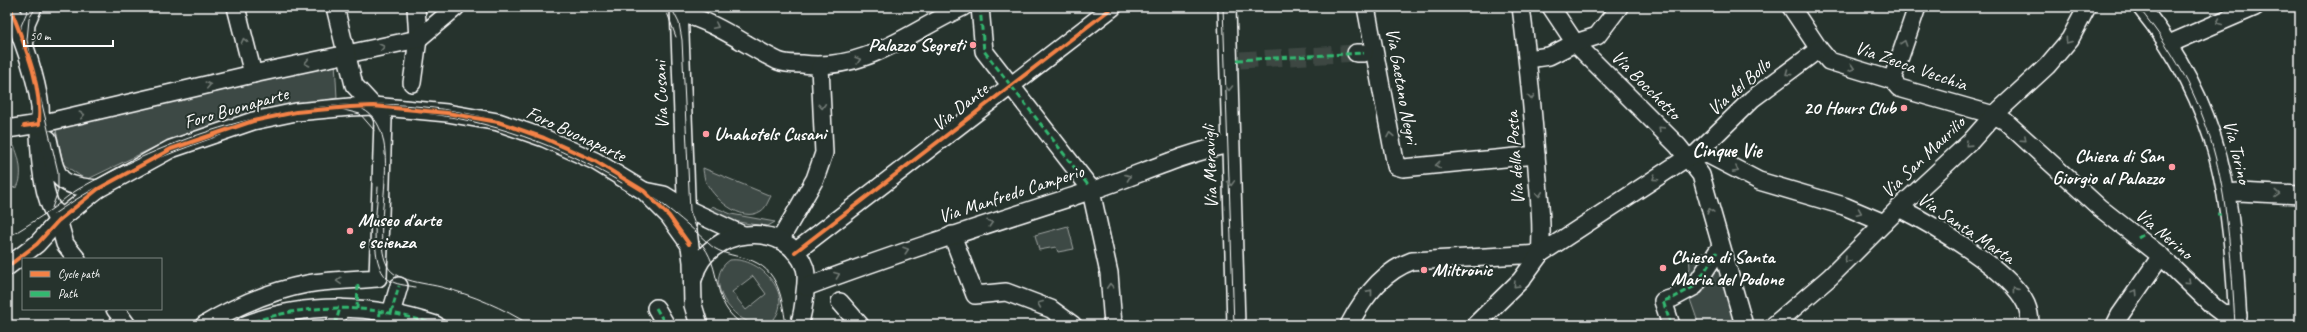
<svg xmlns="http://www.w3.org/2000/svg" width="2307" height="332" viewBox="0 0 2307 332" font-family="Caveat,sans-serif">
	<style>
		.green { fill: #3e4944; stroke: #9ea4a2; fill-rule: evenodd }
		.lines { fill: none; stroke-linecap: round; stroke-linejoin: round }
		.minor-tunnel { stroke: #3c4742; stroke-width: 17; stroke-dasharray: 17 8; stroke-linecap: butt }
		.minor-casing { stroke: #fff; stroke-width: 20 }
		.minor { stroke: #26332d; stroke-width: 17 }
		.tram { stroke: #fff; stroke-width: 1 }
		.quiet { stroke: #33b770; stroke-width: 3; stroke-dasharray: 6 3; stroke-linecap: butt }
		.cycleway-casing { stroke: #26332d; stroke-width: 6 }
		.cycleway { stroke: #f48246; stroke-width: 4 }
		.oneway { stroke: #727a76 }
		.poi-dot { fill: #ff9aa2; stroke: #26332d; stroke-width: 1.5 }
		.labels { text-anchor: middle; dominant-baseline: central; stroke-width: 4; stroke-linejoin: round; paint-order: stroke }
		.poi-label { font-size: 19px; font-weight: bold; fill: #fff; stroke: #26332d; text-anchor: start }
		.street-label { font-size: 19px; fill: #fff; stroke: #26332d }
		.neighbourhood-label { font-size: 20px; font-weight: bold; fill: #fff; stroke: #26332d }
	</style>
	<rect width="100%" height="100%" fill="#26332d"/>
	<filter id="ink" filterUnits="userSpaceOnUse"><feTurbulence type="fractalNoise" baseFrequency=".025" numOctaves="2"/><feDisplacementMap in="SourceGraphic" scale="8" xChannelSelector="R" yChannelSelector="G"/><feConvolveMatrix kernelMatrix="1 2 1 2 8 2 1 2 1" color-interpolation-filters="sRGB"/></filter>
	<g filter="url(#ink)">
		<!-- green -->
		<g class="green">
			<polygon points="335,61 337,98 249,115 163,143 86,180 63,164 55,125"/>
			<path d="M12,143c7,9 12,34 5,44l-10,2v-45z"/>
			<path d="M703,168l68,28c-3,5 -5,12 -10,15 -20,13 -49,-14 -56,-31 -1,-4 -2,-9 -2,-12z"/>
			<path d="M712,206l19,8 44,8 -7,4c-20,-2 -42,-4 -58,-17z"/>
			<polygon points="1068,226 1074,249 1058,252 1056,247 1039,250 1035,235"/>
			<polygon points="1716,250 1735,325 1699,325 1684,282 1690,268 1689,256"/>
			<path d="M730,260c31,-4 69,39 39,64 -32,8 -70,-44 -39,-64zM753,276l13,18 -20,16 -14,-18z"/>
		</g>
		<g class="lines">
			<!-- minor-tunnel -->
			<polyline class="minor-tunnel" points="1240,60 1356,53"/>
			<defs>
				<g id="minor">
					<path d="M10,7c12,32 25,64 30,99 1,8 -1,18 -1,27 1,29 3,63 19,88"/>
					<polyline points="236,7 253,74"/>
					<polyline points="679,7 687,223 692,262 693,305 699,325"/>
					<polyline points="980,7 984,51 1088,185"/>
					<polyline points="1227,7 1236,325"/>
					<polyline points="1366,7 1396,166 1403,168 1536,155"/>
					<path d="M1521,7c7,54 12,107 16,161 2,29 6,57 3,86"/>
					<polyline points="1551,7 1575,43 1678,146 1701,175 1744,325"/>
					<polyline points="1791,7 1819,49 1829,61 1892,80 1899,88 1994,115 2005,121 2100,208 2161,256 2214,307 2222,313 2238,315"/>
					<path d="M2141,7c82,101 91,193 97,318"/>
					<path d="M680,13c36,9 65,32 98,48 7,3 17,3 24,3 63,8 107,-32 161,-57"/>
					<polyline points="25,41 26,23 33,7"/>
					<polyline points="2169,44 2255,7"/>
					<polyline points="1356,53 1364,53"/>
					<polyline points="1528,59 1549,56 1575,43 1597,36 1619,7"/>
					<polyline points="1892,80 1917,7"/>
					<polyline points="412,83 418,39 416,7"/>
					<polyline points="44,123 253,74 418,39 456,7"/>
					<polyline points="7,129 39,124"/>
					<path d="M48,139c9,40 7,46 50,50"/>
					<polyline points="1688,157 1707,154 1759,181 1844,206 1884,223"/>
					<polyline points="644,191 664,195 685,208 743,235"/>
					<polyline points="1091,191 1109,273 1113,325"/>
					<polyline points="2226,193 2239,192 2300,195"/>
					<path d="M1899,208c34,17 111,62 127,96 3,7 4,14 4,21"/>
					<polyline points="56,212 65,244 77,259"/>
					<polyline points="952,235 975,295 1006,292 1051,309 1073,325"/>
					<polyline points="780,240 815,179 824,153 820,67"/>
					<polyline points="795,252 1113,7"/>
					<polyline points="7,267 37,244 58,221 98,189 171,149 253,121 296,112 350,107 373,106 447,113 498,122 544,138 595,161 644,191 669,216 689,244"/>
					<path d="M694,277c11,-49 93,-60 111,-9 2,7 1,17 0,24 -1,12 -2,22 -6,33"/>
					<path d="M806,287c94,-35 188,-65 284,-96 47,-15 91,-37 140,-47"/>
					<polyline points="840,302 860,325"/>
					<polyline points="656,308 666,325"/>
					<polyline points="115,309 127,325"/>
					<polyline points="391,313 399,286"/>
					<path d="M204,325c32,-19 66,-34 103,-41 23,-4 47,-4 71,-6l5,-158 -3,-7 -26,-28 -19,-78"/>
					<path d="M245,325c61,-24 129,-21 191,0"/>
					<polyline points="335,325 340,308"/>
					<path d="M1349,325c14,-27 34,-54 63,-64l128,-7"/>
					<polyline points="1475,325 1521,280 1540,254 1688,157 1696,154 1752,99 1819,49"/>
					<polyline points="1671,325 1663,301 1673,298 1695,286 1717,252"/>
					<polyline points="1774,325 1830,277 1899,208 1971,141 1994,115 2047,66 2070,39 2087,7"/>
					<polyline points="2115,325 2120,315 2161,256"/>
				</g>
			</defs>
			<!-- minor casing -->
			<use href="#minor" class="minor-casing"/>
			<!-- minor -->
			<use href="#minor" class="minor"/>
			<!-- tram -->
			<g class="tram">
				<polyline points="36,7 29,19 27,40 58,172 58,191 52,208"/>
				<polyline points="665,7 676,37"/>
				<polyline points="671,7 679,23 682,40 690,211 697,230"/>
				<polyline points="1223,7 1234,325"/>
				<path d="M2138,7c84,102 90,192 97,318"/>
				<polyline points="23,49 21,26 29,7"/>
				<path d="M352,105c62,15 15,120 35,160 3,7 10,11 16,13 12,5 26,6 38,9 32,8 62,21 89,38"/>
				<polyline points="340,109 360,114 374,130"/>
				<path d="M416,112c75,8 142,33 206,71"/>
				<path d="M378,187c-1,24 -10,76 10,92 7,6 18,6 27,8"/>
				<path d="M54,214c51,-36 109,-59 167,-79"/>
				<path d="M7,238c16,-10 33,-20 49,-32 7,-6 13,-11 21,-16 214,-122 446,-122 631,53 9,9 20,11 32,14 38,8 41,36 46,68"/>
				<path d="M699,241c26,27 9,63 45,84"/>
			</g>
			<!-- quiet -->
			<g class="quiet">
				<polyline points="980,7 984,51 1088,185"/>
				<polyline points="1237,60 1364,53"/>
				<polyline points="2217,214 2221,214"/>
				<polyline points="2138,237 2143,234"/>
				<polyline points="656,308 666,325"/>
				<polyline points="357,309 358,285"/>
				<polyline points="391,313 399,286"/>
				<path d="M245,325c61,-24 129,-21 191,0"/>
				<polyline points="335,325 340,308"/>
				<polyline points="379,325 380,311"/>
				<polyline points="1671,325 1663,301 1673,298 1695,286 1717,252"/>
			</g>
			<defs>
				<g id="cycleway">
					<path d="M10,7c14,37 32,76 29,117l-15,2"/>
					<polyline points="795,252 1113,7"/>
					<polyline points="7,267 37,244 58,221 98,189 171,149 253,121 296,112 350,107 373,106 447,113 498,122 544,138 595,161 644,191 669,216 689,244"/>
				</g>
			</defs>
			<!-- cycleway casing -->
			<use href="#cycleway" class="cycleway-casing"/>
			<!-- cycleway -->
			<use href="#cycleway" class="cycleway"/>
		</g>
		<!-- one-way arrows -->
		<defs><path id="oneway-chevron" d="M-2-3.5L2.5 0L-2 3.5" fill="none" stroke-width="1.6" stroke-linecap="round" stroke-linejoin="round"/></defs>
		<g class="oneway">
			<use href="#oneway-chevron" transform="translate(2219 22) rotate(157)"/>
			<use href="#oneway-chevron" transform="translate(716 26) rotate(26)"/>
			<use href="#oneway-chevron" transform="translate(244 41) rotate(-104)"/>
			<use href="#oneway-chevron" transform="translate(2068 41) rotate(126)"/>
			<use href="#oneway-chevron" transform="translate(1904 43) rotate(-71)"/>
			<use href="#oneway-chevron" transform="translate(382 47) rotate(-12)"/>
			<use href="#oneway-chevron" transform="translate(858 60) rotate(-17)"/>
			<use href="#oneway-chevron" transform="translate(307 63) rotate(168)"/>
			<use href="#oneway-chevron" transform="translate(1852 68) rotate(17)"/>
			<use href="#oneway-chevron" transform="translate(1788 73) rotate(143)"/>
			<use href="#oneway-chevron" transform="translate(208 85) rotate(-13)"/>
			<use href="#oneway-chevron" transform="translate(1229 88) rotate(90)"/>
			<use href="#oneway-chevron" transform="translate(1531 97) rotate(85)"/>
			<use href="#oneway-chevron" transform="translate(822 106) rotate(86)"/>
			<use href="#oneway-chevron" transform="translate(82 115) rotate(-13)"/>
			<use href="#oneway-chevron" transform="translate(1661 129) rotate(-135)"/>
			<use href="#oneway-chevron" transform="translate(1390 135) rotate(-100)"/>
			<use href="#oneway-chevron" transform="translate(2024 139) rotate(42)"/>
			<use href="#oneway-chevron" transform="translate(1968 144) rotate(136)"/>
			<use href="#oneway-chevron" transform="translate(1438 165) rotate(175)"/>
			<use href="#oneway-chevron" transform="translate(1736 170) rotate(28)"/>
			<use href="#oneway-chevron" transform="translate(1128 177) rotate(-21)"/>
			<use href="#oneway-chevron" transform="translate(1655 178) rotate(146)"/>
			<use href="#oneway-chevron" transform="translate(1231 183) rotate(88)"/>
			<use href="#oneway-chevron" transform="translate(1539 194) rotate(86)"/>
			<use href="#oneway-chevron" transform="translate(2277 194) rotate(3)"/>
			<use href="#oneway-chevron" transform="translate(1710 211) rotate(-105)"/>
			<use href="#oneway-chevron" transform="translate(1859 212) rotate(23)"/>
			<use href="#oneway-chevron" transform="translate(990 223) rotate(-18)"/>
			<use href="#oneway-chevron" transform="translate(906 250) rotate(-18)"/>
			<use href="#oneway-chevron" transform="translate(1847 260) rotate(135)"/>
			<use href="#oneway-chevron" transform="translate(837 275) rotate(-21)"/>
			<use href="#oneway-chevron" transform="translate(339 281) rotate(177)"/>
			<use href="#oneway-chevron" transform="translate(2188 282) rotate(44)"/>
			<use href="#oneway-chevron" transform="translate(1516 285) rotate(135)"/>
			<use href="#oneway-chevron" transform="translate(1110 286) rotate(-93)"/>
			<use href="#oneway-chevron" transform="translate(2015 290) rotate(-127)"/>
			<use href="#oneway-chevron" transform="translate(1370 292) rotate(-51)"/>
			<use href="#oneway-chevron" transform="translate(2135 292) rotate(-56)"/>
			<use href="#oneway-chevron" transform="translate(1040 304) rotate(-157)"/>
		</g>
	</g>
	<!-- markers -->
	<g class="poi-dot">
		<circle cx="973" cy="45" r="4"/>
		<circle cx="1904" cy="108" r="4"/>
		<circle cx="706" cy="134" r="4"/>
		<circle cx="2172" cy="167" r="4"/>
		<circle cx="350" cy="231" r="4"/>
		<circle cx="1663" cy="268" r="4"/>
		<circle cx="1424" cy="270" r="4"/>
	</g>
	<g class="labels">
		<!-- poi labels -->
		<g class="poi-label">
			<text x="965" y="45" text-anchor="end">Palazzo Segreti</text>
			<text x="1896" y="108" text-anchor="end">20 Hours Club</text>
			<text x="714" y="134">Unahotels Cusani</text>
			<text x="2164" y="156" text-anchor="end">Chiesa di San<tspan x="2164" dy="22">Giorgio al Palazzo</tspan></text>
			<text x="358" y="220">Museo d'arte<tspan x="358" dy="22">e scienza</tspan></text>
			<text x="1671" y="257">Chiesa di Santa<tspan x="1671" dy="22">Maria del Podone</tspan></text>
			<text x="1432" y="270">Miltronic</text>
		</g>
		<!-- street labels -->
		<g class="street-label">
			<text transform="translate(1911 66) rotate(19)">Via Zecca Vecchia</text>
			<text transform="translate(1646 85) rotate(45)">Via Bocchetto</text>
			<text transform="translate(1402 86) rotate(80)">Via Gaetano Negri</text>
			<text transform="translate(1739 87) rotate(-41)">Via del Bollo</text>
			<text transform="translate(661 95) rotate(-92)">Via Cusani</text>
			<text transform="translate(960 107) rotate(-38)">Via Dante</text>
			<text transform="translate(236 108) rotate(-16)">Foro Buonaparte</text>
			<text transform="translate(576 134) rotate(25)">Foro Buonaparte</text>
			<text transform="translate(2237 152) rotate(76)">Via Torino</text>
			<text transform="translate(1923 157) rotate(-44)">Via San Maurilio</text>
			<text transform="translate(1515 158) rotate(-94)">Via della Posta</text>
			<text transform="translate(1210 167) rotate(-92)">Via Meravigli</text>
			<text transform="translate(1011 194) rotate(-18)">Via Manfredo Camperio</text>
			<text transform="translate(1966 228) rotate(34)">Via Santa Marta</text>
			<text transform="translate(2164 234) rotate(40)">Via Nerino</text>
		</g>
		<!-- neighbourhood labels -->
		<g class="neighbourhood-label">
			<text x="1727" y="150">Cinque Vie</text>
		</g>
	</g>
	<!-- margin -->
	<rect width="2307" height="332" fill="none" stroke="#26332d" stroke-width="24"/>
	<rect x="12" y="12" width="2283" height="308" fill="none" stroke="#fff" stroke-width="1.5" filter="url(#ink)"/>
	<!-- legend -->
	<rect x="22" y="258" width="140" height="52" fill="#26332d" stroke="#7d8581"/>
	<rect x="30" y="271" width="20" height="6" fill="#f48246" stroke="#7d8581"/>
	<text x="58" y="278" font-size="12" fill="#ffffff">Cycle path</text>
	<rect x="30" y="291" width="20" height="6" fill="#33b770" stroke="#7d8581"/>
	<text x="58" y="298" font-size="12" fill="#ffffff">Path</text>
	<!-- scale -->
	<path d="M24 40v6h89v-6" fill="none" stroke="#ffffff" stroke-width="2"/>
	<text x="30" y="40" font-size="12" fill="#ffffff" stroke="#26332d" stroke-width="3" paint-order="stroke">50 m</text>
</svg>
